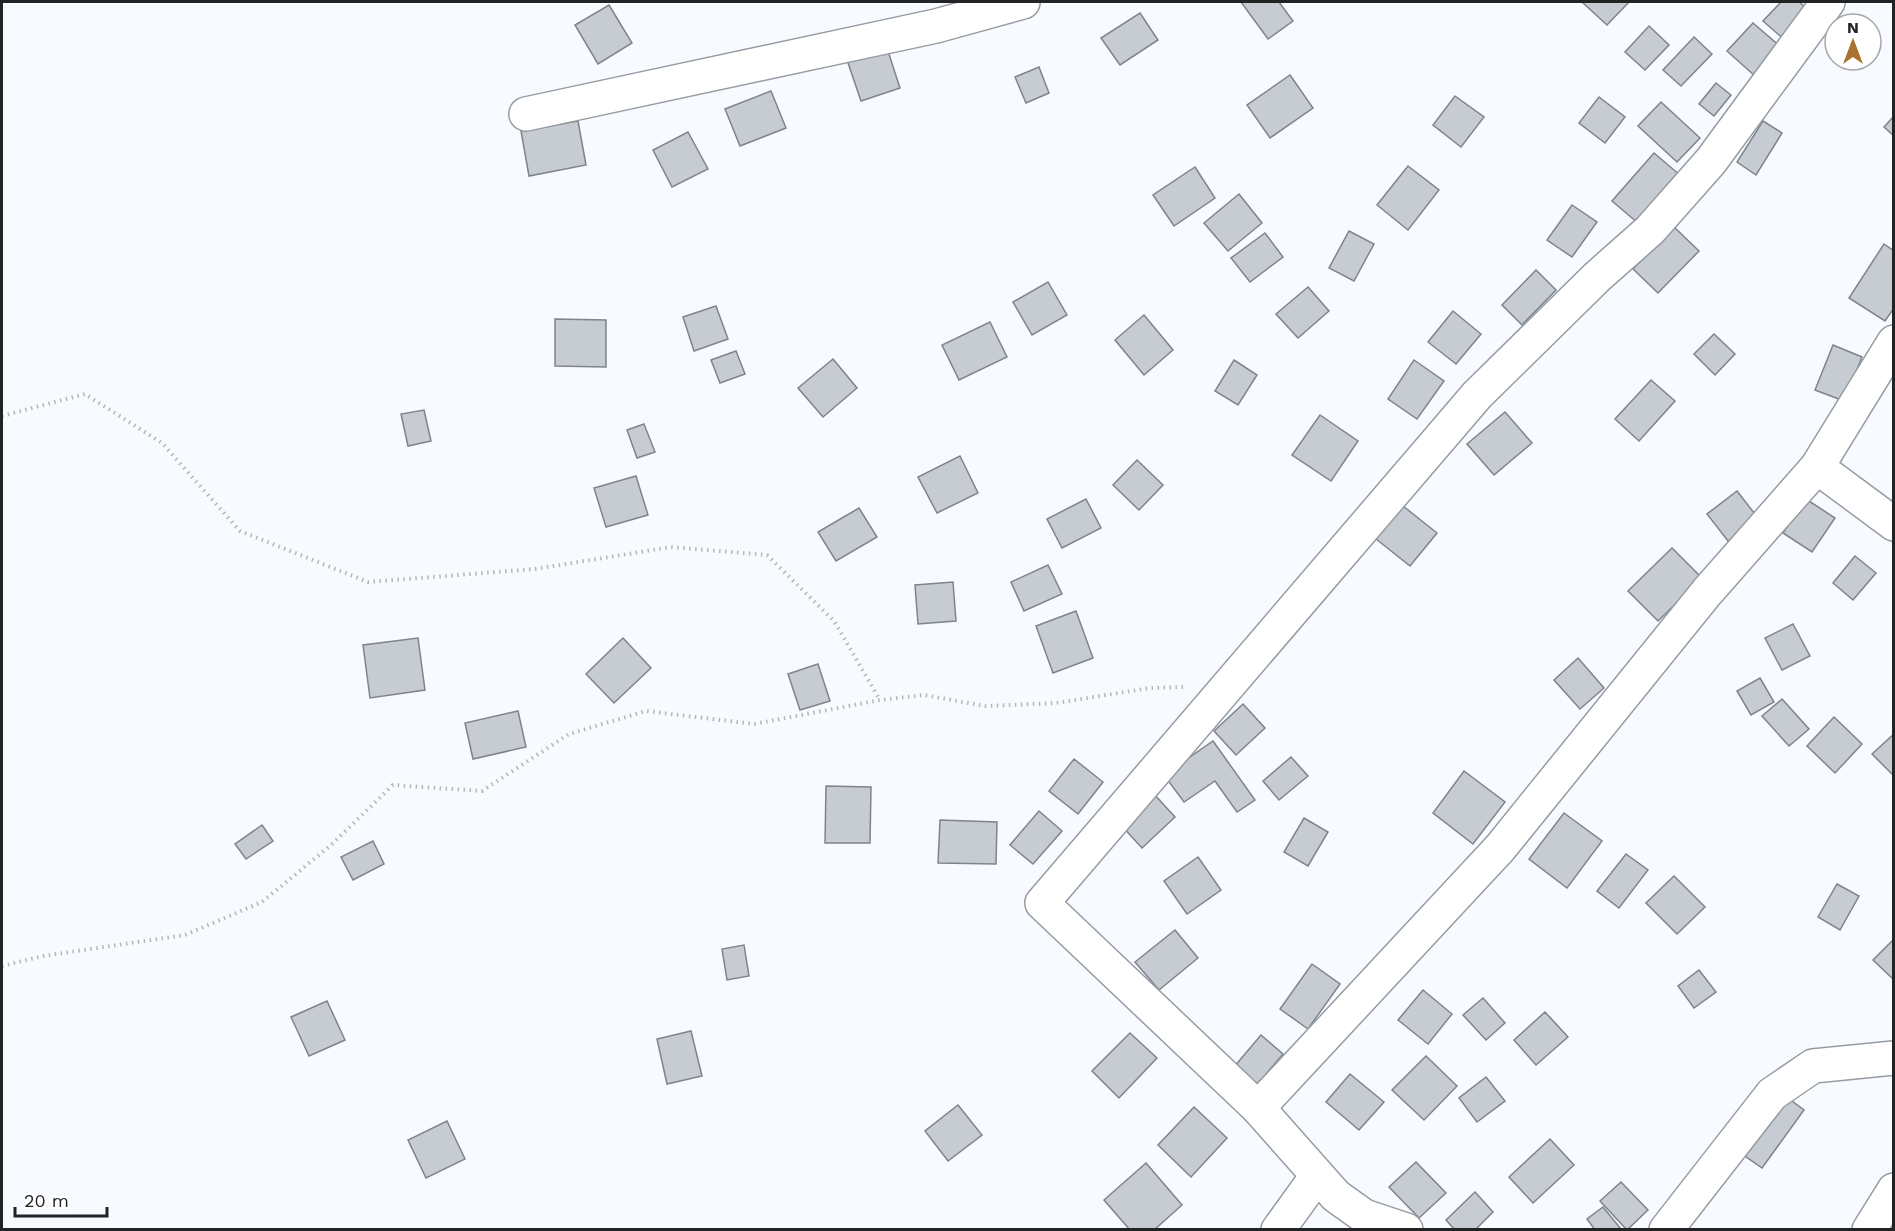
<svg xmlns="http://www.w3.org/2000/svg" width="1895" height="1231" viewBox="0 0 1895 1231" font-family="'Work Sans',sans-serif">
	<style>
		.building { fill: #c6ccd2; stroke: #7e8489; stroke-width: 1.5 }
		.lines { fill: none; stroke-linecap: round; stroke-linejoin: round }
		.minor-casing { stroke: #969ca1; stroke-width: 36 }
		.path { stroke: #b3b6b9; stroke-width: 4; stroke-dasharray: 1.5 4.5; stroke-linecap: butt }
		.minor { stroke: #fff; stroke-width: 33 }
	</style>
	<rect width="100%" height="100%" fill="#f7fbff"/>
	<!-- building -->
	<g class="building">
		<polygon points="1241,2 1279,2 1293,21 1268,39"/>
		<polygon points="1582,2 1629,2 1607,25"/>
		<polygon points="1781,2 1799,2 1813,14 1787,42 1763,21"/>
		<polygon points="609,5 632,43 598,64 575,25"/>
		<polygon points="1140,13 1158,40 1120,65 1101,38"/>
		<polygon points="1753,23 1781,47 1755,76 1727,51"/>
		<polygon points="1649,26 1669,45 1645,70 1625,52"/>
		<polygon points="1694,37 1712,54 1681,86 1663,70"/>
		<polygon points="887,48 900,88 861,101 847,60"/>
		<polygon points="1039,67 1049,93 1026,103 1015,77"/>
		<polygon points="1290,75 1313,108 1270,138 1247,105"/>
		<polygon points="1716,83 1731,95 1714,116 1699,104"/>
		<polygon points="771,91 786,128 740,146 725,109"/>
		<polygon points="1455,96 1484,117 1461,147 1433,125"/>
		<polygon points="1599,97 1625,117 1605,143 1579,123"/>
		<polygon points="1661,102 1700,138 1677,162 1638,126"/>
		<polygon points="1894,116 1894,136 1884,127"/>
		<polygon points="578,121 586,165 529,176 521,131"/>
		<polygon points="1763,121 1782,133 1756,175 1737,162"/>
		<polygon points="688,132 708,169 672,187 653,150"/>
		<polygon points="1654,153 1681,176 1639,224 1612,201"/>
		<polygon points="1408,166 1439,190 1408,230 1377,205"/>
		<polygon points="1195,167 1215,198 1174,226 1153,195"/>
		<polygon points="1239,194 1262,223 1228,251 1204,223"/>
		<polygon points="1572,205 1597,222 1572,257 1547,240"/>
		<polygon points="1674,227 1699,251 1658,293 1633,269"/>
		<polygon points="1349,231 1374,244 1354,281 1329,268"/>
		<polygon points="1265,233 1283,257 1250,282 1231,258"/>
		<polygon points="1884,244 1894,251 1894,308 1885,321 1849,298"/>
		<polygon points="1536,270 1556,290 1522,325 1502,305"/>
		<polygon points="1048,282 1067,315 1032,335 1013,302"/>
		<polygon points="1308,287 1329,311 1298,338 1276,314"/>
		<polygon points="716,306 728,339 694,351 683,317"/>
		<polygon points="1453,311 1481,334 1456,364 1428,342"/>
		<polygon points="1144,315 1173,350 1144,375 1115,340"/>
		<polygon points="555,319 606,320 606,367 555,366"/>
		<polygon points="990,322 1007,357 959,380 942,345"/>
		<polygon points="1714,334 1735,354 1715,375 1694,354"/>
		<polygon points="1833,345 1862,357 1844,401 1815,390"/>
		<polygon points="736,351 745,374 720,383 711,360"/>
		<polygon points="833,359 857,388 823,417 798,388"/>
		<polygon points="1234,360 1257,375 1238,405 1215,391"/>
		<polygon points="1414,360 1444,381 1417,419 1388,399"/>
		<polygon points="1651,380 1675,401 1639,441 1615,419"/>
		<polygon points="424,410 431,441 408,446 401,414"/>
		<polygon points="1505,412 1532,443 1494,475 1467,444"/>
		<polygon points="1320,415 1358,441 1331,481 1292,455"/>
		<polygon points="644,424 655,452 637,458 627,430"/>
		<polygon points="960,456 978,493 937,513 918,477"/>
		<polygon points="1137,460 1163,485 1139,510 1113,485"/>
		<polygon points="636,476 648,515 606,527 594,488"/>
		<polygon points="1737,491 1758,518 1728,541 1707,514"/>
		<polygon points="1086,499 1101,528 1062,548 1047,519"/>
		<polygon points="1806,499 1835,518 1812,552 1783,533"/>
		<polygon points="1403,506 1437,533 1410,566 1376,539"/>
		<polygon points="859,508 877,537 836,561 818,532"/>
		<polygon points="1672,548 1702,578 1658,621 1628,591"/>
		<polygon points="1855,556 1876,573 1853,600 1833,583"/>
		<polygon points="1048,565 1062,594 1024,611 1011,582"/>
		<polygon points="953,582 956,621 918,624 915,585"/>
		<polygon points="1076,611 1093,658 1053,673 1036,626"/>
		<polygon points="1793,624 1810,656 1782,670 1765,638"/>
		<polygon points="418,638 425,690 370,698 363,645"/>
		<polygon points="623,638 651,668 614,703 586,674"/>
		<polygon points="1578,658 1604,688 1580,709 1554,680"/>
		<polygon points="818,664 830,701 800,710 788,674"/>
		<polygon points="1760,678 1774,702 1751,715 1737,691"/>
		<polygon points="1782,699 1809,729 1789,746 1762,716"/>
		<polygon points="1243,704 1265,728 1236,755 1214,731"/>
		<polygon points="518,711 526,747 473,759 465,723"/>
		<polygon points="1834,717 1862,744 1835,773 1807,746"/>
		<polygon points="1894,734 1894,776 1872,754"/>
		<polygon points="1213,741 1255,800 1237,812 1215,781 1184,802 1164,775"/>
		<polygon points="1291,757 1308,776 1279,800 1263,781"/>
		<polygon points="1074,759 1103,782 1078,814 1049,791"/>
		<polygon points="1464,771 1505,802 1473,844 1433,813"/>
		<polygon points="826,786 871,787 870,843 825,843"/>
		<polygon points="1153,793 1175,817 1142,848 1120,824"/>
		<polygon points="1039,811 1062,831 1033,864 1010,845"/>
		<polygon points="1564,813 1602,841 1567,888 1529,859"/>
		<polygon points="1304,818 1328,832 1308,866 1284,852"/>
		<polygon points="940,820 997,822 996,864 938,863"/>
		<polygon points="262,825 273,841 246,859 235,844"/>
		<polygon points="373,841 384,864 353,880 341,857"/>
		<polygon points="1626,854 1648,870 1619,908 1597,891"/>
		<polygon points="1198,857 1221,890 1187,914 1164,881"/>
		<polygon points="1674,876 1705,907 1677,934 1646,903"/>
		<polygon points="1837,884 1859,896 1840,930 1818,917"/>
		<polygon points="1175,930 1198,958 1159,990 1135,962"/>
		<polygon points="1894,939 1894,980 1873,960"/>
		<polygon points="744,945 749,976 727,980 722,949"/>
		<polygon points="1312,964 1340,984 1308,1029 1280,1009"/>
		<polygon points="1699,970 1716,992 1694,1008 1678,986"/>
		<polygon points="1423,990 1452,1014 1428,1044 1398,1020"/>
		<polygon points="1483,998 1505,1023 1486,1040 1463,1015"/>
		<polygon points="327,1001 345,1040 309,1056 291,1017"/>
		<polygon points="1545,1012 1568,1037 1536,1065 1514,1040"/>
		<polygon points="691,1031 702,1076 667,1084 657,1039"/>
		<polygon points="1130,1033 1157,1058 1119,1098 1092,1071"/>
		<polygon points="1261,1035 1283,1054 1256,1086 1234,1067"/>
		<polygon points="1426,1056 1457,1086 1424,1120 1392,1090"/>
		<polygon points="1350,1074 1384,1102 1359,1130 1326,1102"/>
		<polygon points="1486,1077 1505,1101 1477,1122 1459,1098"/>
		<polygon points="1784,1095 1804,1110 1762,1168 1742,1154"/>
		<polygon points="958,1105 982,1135 948,1161 925,1131"/>
		<polygon points="1194,1107 1227,1138 1191,1177 1158,1145"/>
		<polygon points="447,1121 465,1159 426,1178 408,1140"/>
		<polygon points="1550,1139 1574,1165 1533,1203 1509,1177"/>
		<polygon points="1416,1162 1446,1193 1419,1218 1389,1187"/>
		<polygon points="1146,1163 1182,1205 1154,1230 1130,1230 1104,1200"/>
		<polygon points="1621,1182 1648,1210 1627,1230 1600,1201"/>
		<polygon points="1475,1192 1493,1212 1475,1230 1455,1230 1446,1220"/>
		<polygon points="1603,1207 1621,1229 1621,1230 1595,1230 1587,1219"/>
	</g>
	<g class="lines">
		<defs>
			<g id="minor">
				<polyline points="526,114 936,26 1023,2"/>
				<polyline points="1817,467 1894,524"/>
				<polyline points="1258,1108 1500,848 1707,592 1817,467 1894,342"/>
				<polyline points="1278,1230 1317,1176"/>
				<polyline points="1406,1230 1364,1216 1336,1196 1258,1108 1042,903 1477,395 1597,277 1650,230 1711,161 1828,2"/>
				<polyline points="1666,1230 1772,1094 1813,1066 1894,1058"/>
				<polyline points="1869,1230 1894,1190"/>
			</g>
		</defs>
		<!-- minor casing -->
		<use href="#minor" class="minor-casing"/>
		<!-- path -->
		<g class="path">
			<polyline points="2,416 85,394 162,443 240,531 368,582 535,569 671,547 767,555 834,621 880,700"/>
			<polyline points="2,966 43,956 185,935 262,902 331,845 393,785 482,791 569,734 646,711 754,724 880,700 924,695 985,706 1056,703 1150,688 1184,687"/>
		</g>
		<!-- minor -->
		<use href="#minor" class="minor"/>
	</g>
	<!-- border -->
	<rect width="1895" height="1231" fill="none" stroke="#212325" stroke-width="6"/>
	<!-- north arrow -->
	<g transform="translate(1853 42)"><circle r="28" fill="#ffffff" stroke="#a6a7a8" stroke-width="1.5"/>
	<path d="M0-4.5L10 22L0 15L-10 22Z" fill="#aa7130"/>
	<text y="-9" font-size="16" font-weight="bold" text-anchor="middle" fill="#212325">N</text>
	</g>
	<!-- scale -->
	<path d="M15 1207v9h92v-9" fill="none" stroke="#212325" stroke-width="3"/>
	<text x="24" y="1207" font-size="18" fill="#212325" stroke="#ffffff" stroke-width="4.5" paint-order="stroke">20 m</text>
</svg>
